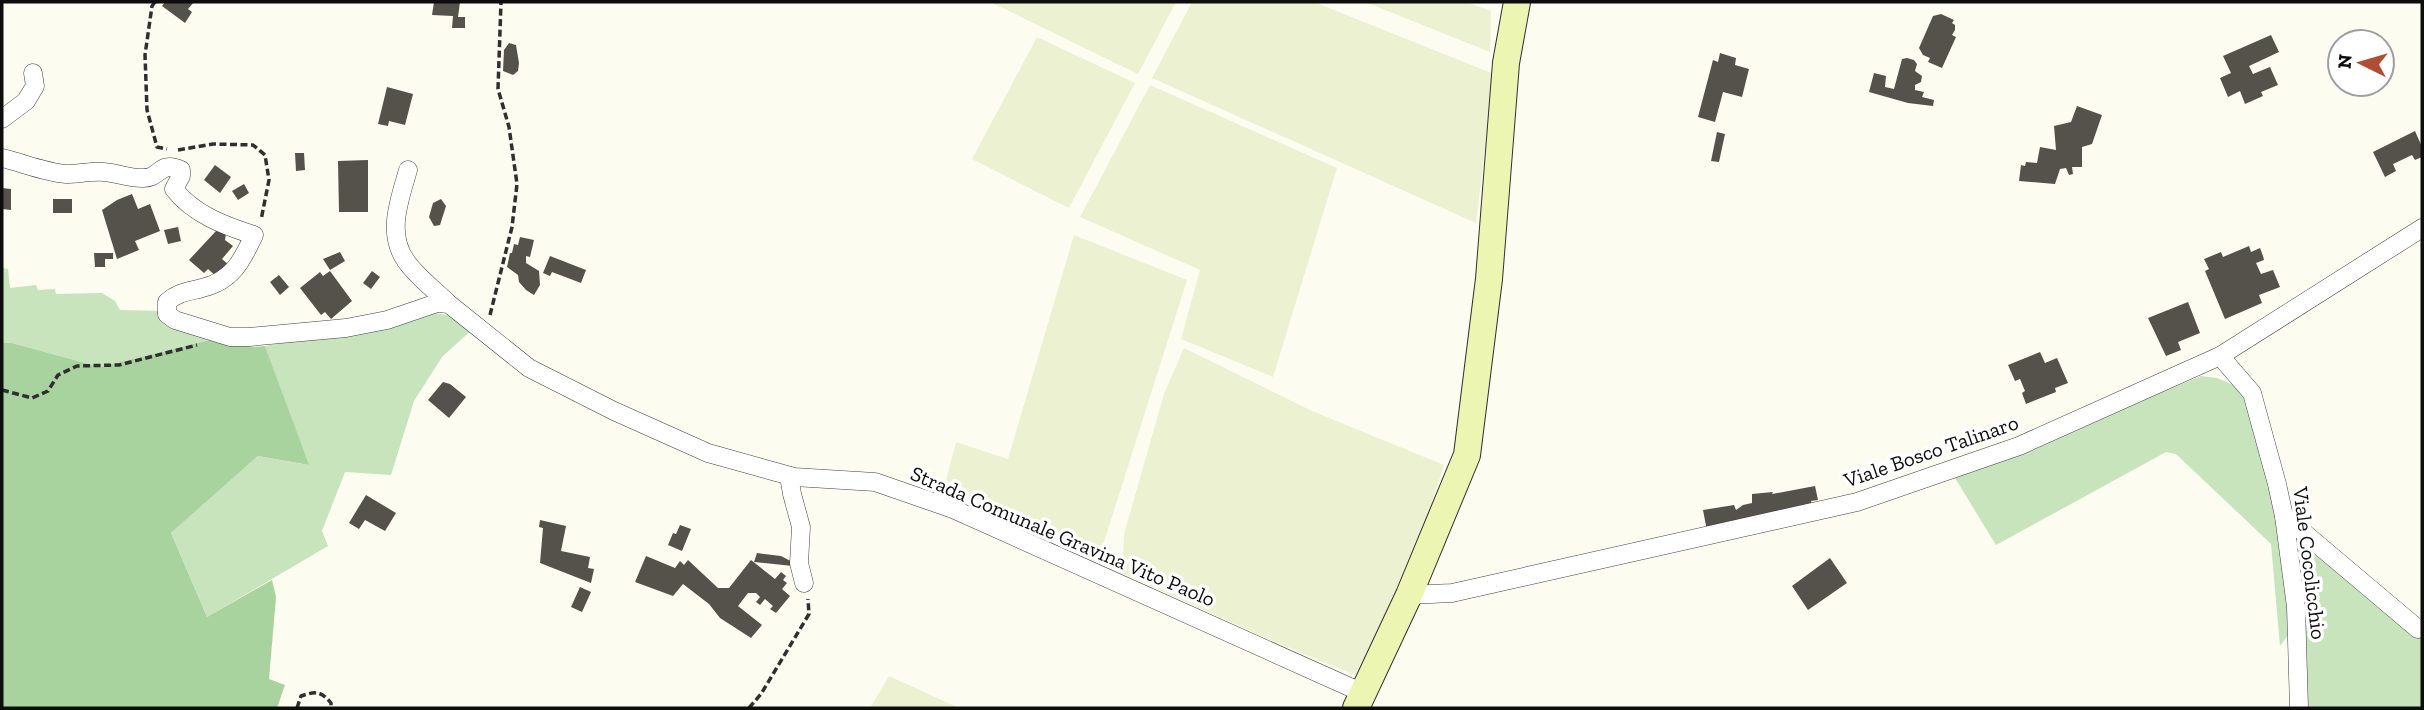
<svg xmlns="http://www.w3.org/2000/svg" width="2424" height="710" viewBox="0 0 2424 710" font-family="'Zilla Slab',serif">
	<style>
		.farmland { fill: #ecf1d2 }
		.green { fill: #c7e4bd }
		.forest { fill: #a8d39e }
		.building { fill: #55514b }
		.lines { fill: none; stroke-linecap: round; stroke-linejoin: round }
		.street-casing { stroke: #404040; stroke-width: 19 }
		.secondary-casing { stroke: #2f2f2f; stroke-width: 28 }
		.path { stroke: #2f2f2f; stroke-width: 3.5; stroke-dasharray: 7 3.5; stroke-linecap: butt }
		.street { stroke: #fff; stroke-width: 18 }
		.secondary { stroke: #ecf6b2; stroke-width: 26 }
		.labels { text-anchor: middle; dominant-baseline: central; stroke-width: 7; stroke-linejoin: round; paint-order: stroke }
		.street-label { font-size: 21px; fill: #0d0d0d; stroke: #fff }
	</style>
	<rect width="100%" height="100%" fill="#fcfdf0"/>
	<!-- farmland -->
	<g class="farmland">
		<polygon points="990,2 1176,2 1138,74"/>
		<polygon points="1192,2 1314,2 1494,74 1476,223 1152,78"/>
		<polygon points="1365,2 1466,2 1491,11 1490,52"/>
		<polygon points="1037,37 1135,83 1069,208 972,159"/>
		<polygon points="1150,85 1337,168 1273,377 1181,339 1200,270 1080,217"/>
		<polygon points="1074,235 1187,280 1104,542 1096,551 972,496 946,480 956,442 1008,459"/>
		<polygon points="1184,348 1312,411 1444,465 1424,527 1376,634 1355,675 1261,636 1122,573 1124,534 1164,394"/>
		<polygon points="889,676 959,708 870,708"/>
	</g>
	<!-- green -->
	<g class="green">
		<polygon points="2,268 8,269 10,288 36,285 38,290 55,289 56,294 102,293 115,301 120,310 163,311 214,339 100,367 12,343 2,343"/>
		<polygon points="435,313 452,316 475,327 442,357 414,401 391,475 345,472 322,531 328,546 207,617 171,533 258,456 308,465 265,346"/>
		<polygon points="2201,376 2217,378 2238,387 2256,416 2277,530 2291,631 2280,646 2271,544 2176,454 2166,452 1996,545 1955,478"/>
		<polygon points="2294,532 2422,636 2422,708 2305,708"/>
	</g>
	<!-- forest -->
	<polygon class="forest" points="214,339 253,347 265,346 309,465 258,456 171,533 207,617 272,580 276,597 269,679 285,685 277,708 2,708 2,343 12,343 100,367"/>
	<!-- building -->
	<g class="building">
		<polygon points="165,2 194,2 188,9 192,12 185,23 162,6"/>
		<polygon points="434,2 460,2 458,17 465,17 465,28 452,28 453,16 432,15"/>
		<polygon points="1941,14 1954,20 1952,23 1955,25 1955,30 1952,35 1956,37 1942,68 1928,62 1930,58 1923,55 1919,48 1933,16"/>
		<polygon points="2271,35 2279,52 2249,66 2253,74 2270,67 2278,85 2261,92 2263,96 2245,104 2240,91 2228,97 2220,78 2231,73 2223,56"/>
		<polygon points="509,43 516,45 519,63 518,71 513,75 503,71 504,50"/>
		<polygon points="1720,53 1736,58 1735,65 1749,69 1742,97 1723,92 1715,122 1698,117 1713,60 1718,62"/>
		<polygon points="1907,58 1914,60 1917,64 1915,71 1922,76 1921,82 1915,85 1915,90 1924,92 1922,97 1934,100 1933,106 1908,103 1869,92 1874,73 1886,76 1885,87 1894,89 1902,59"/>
		<polygon points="387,87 413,94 405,125 389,121 388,126 378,124"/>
		<polygon points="2077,106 2102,115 2092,144 2082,147 2082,167 2072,167 2073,174 2069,175 2066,168 2060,169 2055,184 2019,181 2021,165 2025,166 2026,162 2037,163 2040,147 2056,150 2054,126 2071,122"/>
		<polygon points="2415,131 2422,147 2422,157 2415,160 2412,155 2393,164 2396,171 2385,177 2373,152"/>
		<polygon points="1717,132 1725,134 1719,162 1711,161"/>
		<polygon points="295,153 304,153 305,170 296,171"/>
		<polygon points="368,160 368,212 339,212 338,161"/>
		<polygon points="215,165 231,177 220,193 204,180"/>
		<polygon points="244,184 249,193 238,200 232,191"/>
		<polygon points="2,188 11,189 11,210 2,209"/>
		<polygon points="132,194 138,209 150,204 160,231 135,241 139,250 117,259 102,210 117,200"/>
		<rect x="53" y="199" width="19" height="14"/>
		<polygon points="441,199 446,206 440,225 434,226 429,217 433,203"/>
		<polygon points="178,227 181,241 168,244 164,230"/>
		<polygon points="221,229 226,233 225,240 233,246 222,259 229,265 218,278 208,269 204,273 189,260 216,231"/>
		<polygon points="520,237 534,240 530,257 526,256 526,263 539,271 540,285 534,295 526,290 519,282 518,275 507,267 510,253 512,253 514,244 518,245"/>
		<polygon points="2249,246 2251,252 2260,248 2263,256 2264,260 2256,263 2261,274 2273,270 2280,287 2259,295 2262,303 2225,319 2205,271 2209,269 2204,259 2221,252 2223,257"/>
		<polygon points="340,252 345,261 330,270 323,259"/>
		<polygon points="94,253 113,253 113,259 105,259 105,267 95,267"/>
		<polygon points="550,256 586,270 581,283 552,272 550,276 543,273"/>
		<polygon points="330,271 352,301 331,319 325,312 321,315 300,288 320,272 323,276"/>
		<polygon points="372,271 380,277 371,289 363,283"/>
		<polygon points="279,275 289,287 280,295 270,282"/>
		<polygon points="2188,302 2200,333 2178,342 2181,350 2166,356 2148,318"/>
		<polygon points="2040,352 2045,363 2057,358 2068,383 2055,388 2056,392 2026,404 2022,393 2025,391 2020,379 2015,381 2008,365"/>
		<polygon points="443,382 450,384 466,397 449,418 428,400"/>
		<polygon points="1815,486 1818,500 1811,501 1813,509 1707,531 1703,510 1734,505 1736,510 1743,505 1752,503 1752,494 1773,492 1772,494"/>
		<polygon points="366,495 396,513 385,531 365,520 359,529 349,523"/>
		<polygon points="540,520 566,526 561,551 590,557 588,568 594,569 591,583 540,563 543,528 539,527"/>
		<polygon points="680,525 691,529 682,551 668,545 673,533 676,534"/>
		<polygon points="757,553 781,556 802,567 754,562"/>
		<polygon points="646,556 675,568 680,561 684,565 688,560 718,588 729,588 751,560 775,579 781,572 786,576 783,580 787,583 782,589 790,596 776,613 770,609 773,606 765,599 760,605 756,602 760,597 756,593 748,593 738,606 762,625 751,638 720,618 709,604 683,584 673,596 635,582"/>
		<polygon points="1830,558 1847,583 1808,610 1792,586"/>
		<polygon points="580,587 591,592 582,612 571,607"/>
	</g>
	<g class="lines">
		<defs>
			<g id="street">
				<polyline points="2,119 26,101 35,86 33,73"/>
				<path d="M2,158c21,5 42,14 64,16 12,0 25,-3 38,-2 13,1 25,6 38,6 19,1 16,-18 39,-8v6l-7,13c19,25 51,37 80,46 -12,26 -22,46 -52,53 -14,4 -24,4 -35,14v12l8,6 55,17h19l97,-9 41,-8 50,-17 12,1 80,64 85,43 94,42 86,24 81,5 78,27 410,184"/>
				<path d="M408,170c-8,29 -22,63 -2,91 11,16 29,29 43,43"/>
				<polyline points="2220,356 2252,393 2277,484 2284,516 2296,607 2299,708"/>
				<polyline points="789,476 792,494 801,527 799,563 804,583"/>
				<polyline points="2284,516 2418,629"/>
				<polyline points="1409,595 1452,593 1857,502 2019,446 2220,356 2422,228"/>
			</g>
			<polyline id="secondary" points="1356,708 1409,595 1467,455 1489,279 1506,63 1517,2"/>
		</defs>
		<!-- street casing -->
		<use href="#street" class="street-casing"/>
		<!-- secondary casing -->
		<use href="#secondary" class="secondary-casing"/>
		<!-- path -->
		<g class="path">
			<polyline points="155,2 152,6 145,55 147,110 157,147 167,149"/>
			<polyline points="178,150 213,144 253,145 265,155 269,180 261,220"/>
			<polyline points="490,315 512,227 517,184 509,127 498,89 501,2"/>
			<polyline points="2,390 32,398 48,391 58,375 77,366 119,365 197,345"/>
			<path d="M297,708l4,-12c15,-5 20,-5 30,7v5"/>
			<polyline points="749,708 761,694 809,614 808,599"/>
		</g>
		<!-- street -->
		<use href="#street" class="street"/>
		<!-- secondary -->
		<use href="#secondary" class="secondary"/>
	</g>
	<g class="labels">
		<!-- street labels -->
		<g class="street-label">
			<text transform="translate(1931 451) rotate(-19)">Viale Bosco Talinaro</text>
			<text transform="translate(1063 536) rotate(23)">Strada Comunale Gravina Vito Paolo</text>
			<text transform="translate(2310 563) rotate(83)">Viale Cocolicchio</text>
		</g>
	</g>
	<!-- border -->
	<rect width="2424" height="710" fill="none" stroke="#0d0d0d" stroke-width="7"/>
	<!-- north arrow -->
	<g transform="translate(2361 63) rotate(275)"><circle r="33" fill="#ffffff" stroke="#9e9e9e" stroke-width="2"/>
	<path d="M0-5L12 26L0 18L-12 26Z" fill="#ae4d34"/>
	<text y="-10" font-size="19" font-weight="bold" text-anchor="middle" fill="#0d0d0d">N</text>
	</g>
</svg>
